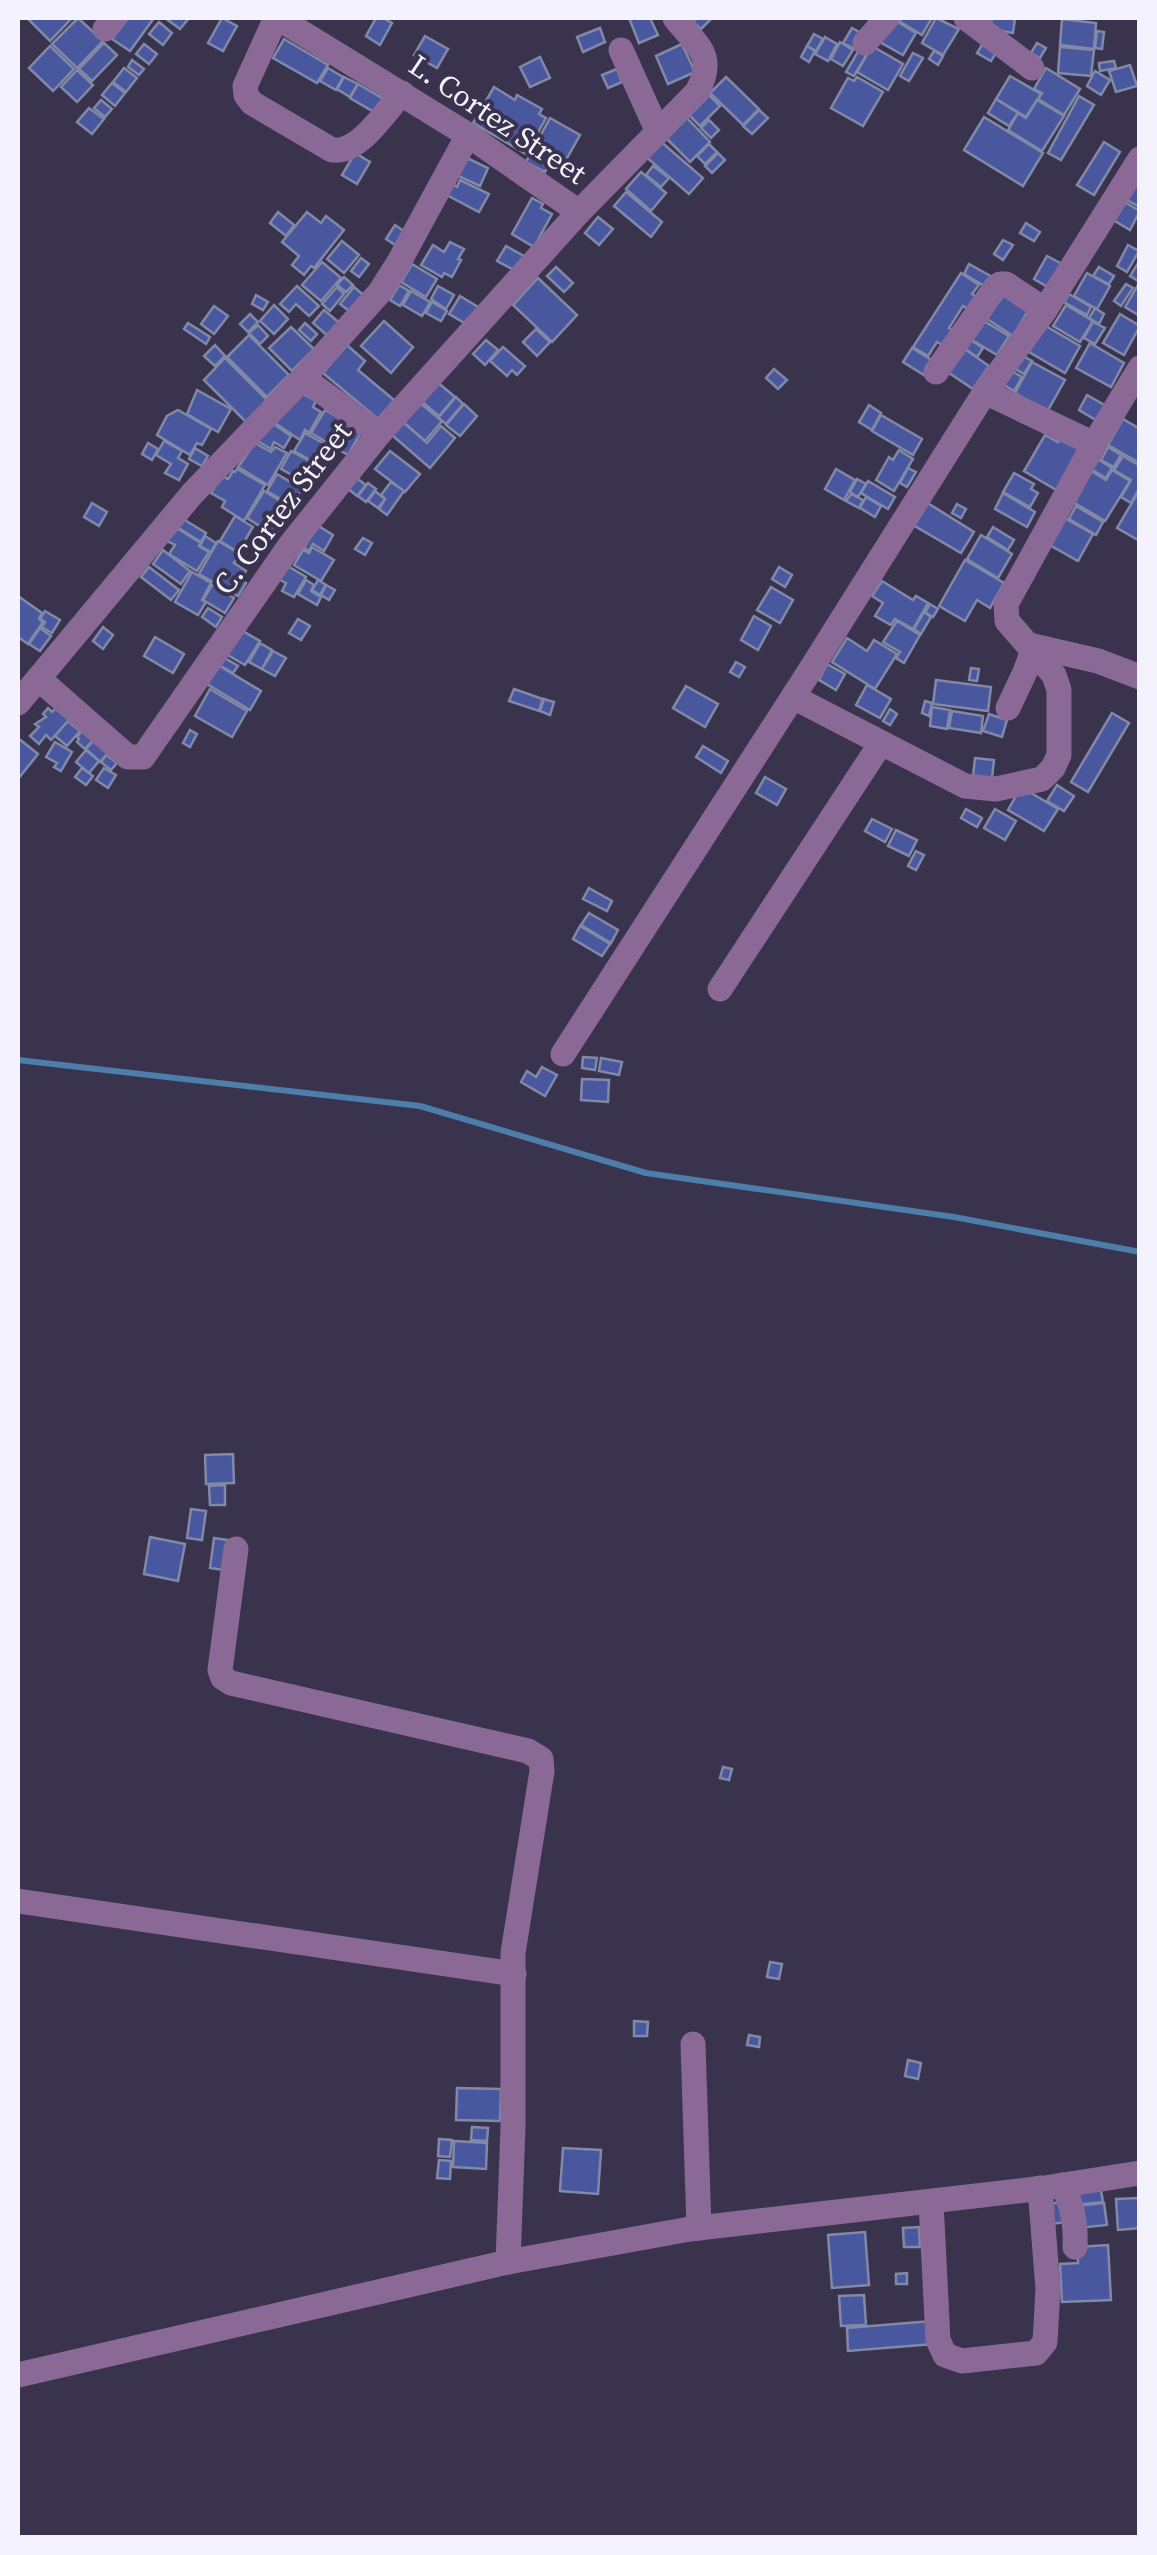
<svg xmlns="http://www.w3.org/2000/svg" width="1157" height="2555" viewBox="0 0 1157 2555" font-family="'Source Serif 4',serif">
	<style>
		.lines { fill: none; stroke-linecap: round; stroke-linejoin: round }
		.stream { stroke: #4d7eaa; stroke-width: 6 }
		.building { fill: #49579f; stroke: #8189a7; stroke-width: 2.5 }
		.minor { stroke: #8b6997; stroke-width: 25 }
		.labels { text-anchor: middle; dominant-baseline: central; stroke-width: 8; stroke-linejoin: round; paint-order: stroke }
		.street-label { font-size: 30px; fill: #f4f2fc; stroke: #39334d }
	</style>
	<rect width="100%" height="100%" fill="#39334d"/>
	<g class="lines">
		<!-- stream -->
		<polyline class="stream" points="18,1060 420,1106 646,1173 954,1217 1140,1252"/>
	</g>
	<!-- building -->
	<g class="building">
		<polygon points="29,18 72,18 50,41 28,19"/>
		<polygon points="78,18 103,41 77,68 52,44"/>
		<polygon points="128,18 154,18 130,51 112,39"/>
		<polygon points="165,18 189,18 180,29"/>
		<polygon points="222,18 237,26 223,51 208,43"/>
		<polygon points="376,18 383,18 392,23 380,45 366,36"/>
		<polygon points="629,18 650,18 658,35 639,43"/>
		<polygon points="697,18 712,18 701,29 693,22"/>
		<polygon points="891,18 916,33 903,55 878,41"/>
		<polygon points="901,18 932,18 922,35 899,21"/>
		<polygon points="936,18 959,29 943,55 922,43"/>
		<polygon points="992,18 1015,18 1013,33 990,29"/>
		<polygon points="1062,19 1096,23 1094,49 1060,45"/>
		<polygon points="159,22 172,33 163,45 149,34"/>
		<polygon points="600,28 605,42 583,52 577,37"/>
		<polygon points="852,28 863,34 855,49 843,43"/>
		<polygon points="1097,31 1104,32 1102,49 1095,48"/>
		<polygon points="814,34 823,39 816,51 807,46"/>
		<polygon points="425,36 448,49 437,68 414,55"/>
		<polygon points="825,37 837,44 828,61 815,54"/>
		<polygon points="284,39 328,65 317,83 273,58"/>
		<polygon points="840,42 853,50 843,66 831,59"/>
		<polygon points="104,43 117,55 92,81 79,69"/>
		<polygon points="1037,43 1046,48 1040,58 1031,53"/>
		<polygon points="144,44 157,54 149,64 136,54"/>
		<polygon points="682,44 695,72 668,84 656,56"/>
		<polygon points="982,45 996,53 991,61 977,53"/>
		<polygon points="50,46 74,69 53,91 29,68"/>
		<polygon points="807,46 815,51 809,62 801,57"/>
		<polygon points="872,46 903,64 888,90 857,72"/>
		<polygon points="1060,47 1094,50 1091,76 1058,73"/>
		<polygon points="859,50 867,54 854,76 846,72"/>
		<polygon points="934,51 943,56 938,65 929,59"/>
		<polygon points="913,53 923,58 909,81 900,76"/>
		<polygon points="540,57 550,78 530,87 520,67"/>
		<polygon points="132,60 144,69 139,75 128,67"/>
		<polygon points="1114,61 1116,68 1100,71 1099,63"/>
		<polygon points="1130,65 1137,86 1116,92 1109,71"/>
		<polygon points="124,68 137,78 126,92 113,82"/>
		<polygon points="328,68 343,77 336,90 320,81"/>
		<polygon points="1046,68 1080,89 1064,115 1038,99 1042,93 1034,89"/>
		<polygon points="617,69 622,82 608,88 602,75"/>
		<polygon points="77,70 93,85 77,102 61,87"/>
		<polygon points="1095,71 1110,80 1101,95 1087,86"/>
		<polygon points="1010,76 1041,94 1026,117 996,99"/>
		<polygon points="344,77 358,84 350,97 337,89"/>
		<polygon points="726,77 759,109 743,125 710,93"/>
		<polygon points="857,77 883,92 863,126 831,108 848,78 854,81"/>
		<polygon points="112,83 125,93 115,106 102,95"/>
		<polygon points="358,84 387,101 379,115 350,98"/>
		<polygon points="494,87 515,100 517,95 542,109 539,114 546,118 526,154 473,123"/>
		<polygon points="708,94 720,106 700,126 688,114"/>
		<polygon points="1079,96 1094,105 1061,160 1048,153"/>
		<polygon points="996,99 1018,113 1009,126 988,113"/>
		<polygon points="101,100 112,109 105,117 94,108"/>
		<polygon points="1037,100 1064,116 1042,151 1008,130 1018,113 1026,118"/>
		<polygon points="89,108 104,119 92,134 77,122"/>
		<polygon points="759,110 768,118 752,134 743,126"/>
		<polygon points="686,117 710,142 690,162 666,138"/>
		<polygon points="984,117 1043,153 1023,186 964,150"/>
		<polygon points="550,118 580,135 562,167 551,161 545,172 526,162"/>
		<polygon points="709,120 719,130 711,138 701,128"/>
		<polygon points="659,140 703,178 689,194 645,156"/>
		<polygon points="1104,142 1120,152 1094,195 1077,185"/>
		<polygon points="709,144 717,152 705,164 697,156"/>
		<polygon points="355,153 370,162 357,184 342,175"/>
		<polygon points="718,153 725,160 712,173 705,166"/>
		<polygon points="465,157 488,168 480,186 456,175"/>
		<polygon points="653,166 669,178 661,187 646,175"/>
		<polygon points="1140,170 1140,203 1138,206 1123,198"/>
		<polygon points="641,172 666,193 651,211 626,189"/>
		<polygon points="460,180 489,194 479,212 443,193 449,182 457,187"/>
		<polygon points="626,192 662,222 651,237 614,206"/>
		<polygon points="532,198 543,204 541,208 552,214 534,247 512,234"/>
		<polygon points="1121,200 1140,211 1130,230 1110,218"/>
		<polygon points="278,212 294,225 286,236 270,223"/>
		<polygon points="307,212 321,223 326,216 344,230 314,268 311,266 304,275 292,265 299,256 282,242"/>
		<polygon points="598,217 613,229 599,245 585,233"/>
		<polygon points="1026,223 1040,232 1034,241 1020,233"/>
		<polygon points="395,225 407,233 398,247 386,239"/>
		<polygon points="1003,240 1013,245 1003,260 994,254"/>
		<polygon points="342,241 359,255 344,273 327,259"/>
		<polygon points="450,242 464,249 458,259 461,260 452,277 444,273 442,277 421,265 433,245 444,252"/>
		<polygon points="1128,245 1139,251 1127,272 1117,266"/>
		<polygon points="506,246 524,256 516,271 497,261"/>
		<polygon points="1047,256 1064,265 1051,289 1034,279"/>
		<polygon points="361,258 369,264 359,277 351,271"/>
		<polygon points="1140,260 1140,282 1130,276"/>
		<polygon points="322,262 341,278 321,301 302,285"/>
		<polygon points="412,264 437,279 426,297 401,282"/>
		<polygon points="969,264 994,278 988,288 964,274"/>
		<polygon points="556,267 573,283 564,292 547,276"/>
		<polygon points="1099,267 1114,276 1109,284 1093,276"/>
		<polygon points="961,273 979,285 972,294 981,300 973,312 963,306 949,328 954,331 944,346 937,342 928,356 913,347"/>
		<polygon points="1087,273 1110,286 1097,309 1074,296"/>
		<polygon points="344,277 353,285 346,292 337,285"/>
		<polygon points="538,278 577,315 552,342 513,305"/>
		<polygon points="1126,284 1133,288 1121,306 1114,301"/>
		<polygon points="399,285 409,291 400,306 390,300"/>
		<polygon points="1138,285 1140,286 1140,316 1125,307"/>
		<polygon points="297,286 319,306 309,316 296,304 289,312 280,304"/>
		<polygon points="438,286 454,295 446,309 431,299"/>
		<polygon points="337,287 344,294 330,311 322,304"/>
		<polygon points="354,287 367,298 353,314 340,304"/>
		<polygon points="411,291 430,302 422,316 403,305"/>
		<polygon points="1000,293 1028,311 1013,336 984,317"/>
		<polygon points="1069,294 1091,307 1087,315 1064,302"/>
		<polygon points="256,295 268,302 263,310 252,304"/>
		<polygon points="460,296 478,307 468,325 449,314"/>
		<polygon points="432,302 447,311 441,321 426,313"/>
		<polygon points="274,305 288,319 274,334 260,321"/>
		<polygon points="1066,305 1093,321 1080,342 1053,326"/>
		<polygon points="214,306 228,316 214,334 201,324"/>
		<polygon points="1095,308 1104,314 1099,324 1089,318"/>
		<polygon points="324,310 342,325 331,339 313,323"/>
		<polygon points="250,314 258,322 248,332 240,324"/>
		<polygon points="1120,314 1140,326 1124,355 1103,343"/>
		<polygon points="979,318 1009,336 997,355 967,337"/>
		<polygon points="384,321 413,347 391,373 361,346"/>
		<polygon points="1093,322 1105,328 1095,344 1084,338"/>
		<polygon points="188,323 210,337 206,344 184,329"/>
		<polygon points="305,323 317,334 311,341 299,330"/>
		<polygon points="258,325 268,336 260,344 249,333"/>
		<polygon points="1044,325 1080,346 1065,373 1029,352"/>
		<polygon points="291,327 314,349 292,371 269,348"/>
		<polygon points="536,329 550,342 537,356 523,342"/>
		<polygon points="249,335 289,375 267,397 227,357"/>
		<polygon points="966,337 983,348 977,357 961,346"/>
		<polygon points="486,340 498,350 485,365 473,354"/>
		<polygon points="1090,343 1124,363 1111,387 1076,368"/>
		<polygon points="215,345 225,356 215,366 204,356"/>
		<polygon points="347,345 365,361 358,370 394,400 378,419 323,373"/>
		<polygon points="959,345 989,366 973,389 943,369"/>
		<polygon points="503,347 525,366 517,375 512,370 507,376 490,361"/>
		<polygon points="912,348 933,361 924,375 903,362"/>
		<polygon points="1019,354 1032,361 1024,374 1012,367"/>
		<polygon points="225,358 269,402 247,423 204,380"/>
		<polygon points="1032,362 1065,380 1047,412 1015,393"/>
		<polygon points="774,369 787,380 778,389 766,378"/>
		<polygon points="1010,370 1022,377 1014,391 1002,384"/>
		<polygon points="436,381 455,397 439,416 420,400"/>
		<polygon points="197,390 231,409 218,432 187,414"/>
		<polygon points="300,392 316,401 313,407 321,412 309,433 305,430 300,440 272,421"/>
		<polygon points="1087,395 1108,407 1099,422 1079,410"/>
		<polygon points="456,397 463,404 446,424 438,418"/>
		<polygon points="420,403 442,421 425,441 403,422"/>
		<polygon points="464,404 477,416 460,436 446,425"/>
		<polygon points="869,405 881,413 872,430 859,422"/>
		<polygon points="178,410 211,429 202,445 197,443 190,455 157,435 167,416"/>
		<polygon points="325,410 362,431 348,455 311,433"/>
		<polygon points="881,415 922,439 913,455 872,431"/>
		<polygon points="1123,419 1140,429 1138,462 1108,445"/>
		<polygon points="268,420 291,436 284,448 274,442 271,449 256,440"/>
		<polygon points="403,422 427,443 441,426 455,438 430,468 392,435"/>
		<polygon points="305,433 330,447 319,465 294,451"/>
		<polygon points="1045,435 1058,442 1062,436 1083,449 1058,491 1024,471"/>
		<polygon points="164,441 182,451 178,458 188,464 179,480 165,473 171,464 156,455"/>
		<polygon points="148,443 158,449 152,460 142,454"/>
		<polygon points="255,443 271,452 275,447 287,453 268,485 238,467"/>
		<polygon points="1108,447 1121,455 1114,467 1101,460"/>
		<polygon points="195,448 208,456 202,466 189,459"/>
		<polygon points="899,450 913,459 894,491 876,480 889,457 893,460"/>
		<polygon points="291,451 315,464 305,482 281,469"/>
		<polygon points="390,451 420,474 405,492 375,469"/>
		<polygon points="1093,456 1112,468 1106,478 1086,466"/>
		<polygon points="1123,456 1140,466 1140,487 1131,503 1121,497 1131,480 1114,470"/>
		<polygon points="908,468 916,472 907,487 900,483"/>
		<polygon points="237,469 265,485 244,521 222,507 225,501 211,493 222,475 228,479 233,471 235,472"/>
		<polygon points="836,469 855,480 844,500 825,489"/>
		<polygon points="1112,470 1130,481 1105,521 1073,502 1091,471 1106,480"/>
		<polygon points="1014,473 1034,484 1031,489 1038,493 1030,507 1003,492"/>
		<polygon points="277,474 302,489 292,506 267,491"/>
		<polygon points="355,477 366,485 357,496 347,488"/>
		<polygon points="857,479 866,484 858,497 850,492"/>
		<polygon points="868,481 895,497 888,509 861,493"/>
		<polygon points="391,482 404,491 387,515 379,509 385,499 381,495"/>
		<polygon points="368,483 376,489 366,502 358,496"/>
		<polygon points="1140,489 1140,541 1117,528"/>
		<polygon points="264,491 292,508 275,536 247,518"/>
		<polygon points="375,491 385,499 378,508 368,501"/>
		<polygon points="1003,493 1035,512 1027,527 995,509"/>
		<polygon points="851,494 863,500 859,508 846,501"/>
		<polygon points="866,497 881,506 875,517 860,508"/>
		<polygon points="926,502 974,532 961,553 913,525"/>
		<polygon points="92,503 107,512 99,526 84,517"/>
		<polygon points="957,504 966,509 961,518 952,513"/>
		<polygon points="1076,506 1103,522 1096,535 1069,519"/>
		<polygon points="235,516 253,527 238,552 220,541"/>
		<polygon points="1061,516 1093,534 1078,561 1046,543"/>
		<polygon points="183,519 206,533 201,542 177,527"/>
		<polygon points="317,525 333,535 324,551 313,544 309,551 304,548"/>
		<polygon points="175,527 201,543 199,546 209,552 197,571 169,554 175,545 167,541"/>
		<polygon points="993,527 1014,540 1008,550 987,537"/>
		<polygon points="981,535 1012,554 998,578 967,559"/>
		<polygon points="205,536 216,543 211,552 200,546"/>
		<polygon points="363,538 372,543 365,555 355,549"/>
		<polygon points="218,541 240,554 234,563 246,571 241,580 246,583 238,596 199,574"/>
		<polygon points="312,547 334,560 321,581 294,565 303,550 309,553"/>
		<polygon points="163,550 190,571 181,584 153,564"/>
		<polygon points="965,560 1004,583 990,608 977,600 965,621 939,606"/>
		<polygon points="286,565 306,577 294,597 282,591 286,583 278,579"/>
		<polygon points="149,567 179,590 171,600 141,577"/>
		<polygon points="779,567 792,575 785,587 772,579"/>
		<polygon points="192,572 211,583 202,600 206,602 198,615 175,602"/>
		<polygon points="306,580 314,585 311,591 321,597 317,605 298,594"/>
		<polygon points="318,580 326,585 320,595 312,590"/>
		<polygon points="882,581 913,600 916,596 928,603 913,629 895,619 891,625 875,616 883,603 872,596"/>
		<polygon points="212,585 234,598 225,613 203,600"/>
		<polygon points="326,585 335,590 329,600 321,595"/>
		<polygon points="771,587 793,600 780,623 757,610"/>
		<polygon points="18,596 42,613 39,619 43,622 28,644 18,637"/>
		<polygon points="930,604 938,609 933,617 925,612"/>
		<polygon points="208,608 222,617 216,627 202,617"/>
		<polygon points="45,611 60,620 52,633 42,627 45,622 40,619"/>
		<polygon points="924,612 931,617 921,634 914,629"/>
		<polygon points="754,616 771,626 758,650 741,640"/>
		<polygon points="298,619 310,626 301,640 289,633"/>
		<polygon points="897,621 920,635 904,663 896,658 900,652 883,642"/>
		<polygon points="103,627 113,635 103,649 93,641"/>
		<polygon points="40,628 51,636 40,651 29,644"/>
		<polygon points="241,630 260,641 245,665 226,654"/>
		<polygon points="155,637 184,654 173,673 144,656"/>
		<polygon points="847,638 867,651 874,640 897,654 875,689 832,662"/>
		<polygon points="260,643 272,650 262,669 249,662"/>
		<polygon points="273,651 286,658 275,676 262,669"/>
		<polygon points="223,657 238,666 233,673 219,665"/>
		<polygon points="736,662 745,667 739,677 730,672"/>
		<polygon points="827,664 845,674 836,690 819,680"/>
		<polygon points="218,665 261,691 250,710 207,684"/>
		<polygon points="971,668 979,669 977,681 969,680"/>
		<polygon points="936,680 991,687 988,711 933,704"/>
		<polygon points="867,685 891,699 880,718 856,705"/>
		<polygon points="686,686 718,704 705,727 673,708"/>
		<polygon points="210,689 247,711 232,737 195,716"/>
		<polygon points="514,689 543,699 539,711 509,701"/>
		<polygon points="544,699 554,702 550,715 540,711"/>
		<polygon points="925,701 932,703 929,716 922,713"/>
		<polygon points="932,707 950,710 947,729 930,726"/>
		<polygon points="48,708 52,712 56,708 69,720 51,740 46,735 39,744 30,736 39,727 35,724 46,717 43,714"/>
		<polygon points="890,709 897,714 890,725 883,721"/>
		<polygon points="952,711 983,716 981,733 949,728"/>
		<polygon points="1112,713 1129,723 1088,792 1071,782"/>
		<polygon points="989,714 1007,720 1002,737 983,731"/>
		<polygon points="68,721 80,731 67,746 55,736"/>
		<polygon points="190,730 197,734 190,747 183,743"/>
		<polygon points="82,731 93,740 85,749 77,742 79,739 77,737"/>
		<polygon points="18,738 38,754 18,779"/>
		<polygon points="93,741 108,753 100,762 86,749"/>
		<polygon points="55,742 72,752 61,771 54,767 57,763 46,757"/>
		<polygon points="703,746 728,761 721,773 696,757"/>
		<polygon points="86,750 99,761 89,773 76,762"/>
		<polygon points="106,755 117,763 111,770 101,762"/>
		<polygon points="975,758 994,760 992,778 973,776"/>
		<polygon points="82,768 93,776 86,785 75,777"/>
		<polygon points="104,768 116,775 108,788 96,780"/>
		<polygon points="765,777 786,789 777,805 756,793"/>
		<polygon points="1057,785 1074,796 1064,811 1047,801"/>
		<polygon points="1021,787 1058,809 1044,831 1008,810"/>
		<polygon points="966,809 982,818 977,827 961,818"/>
		<polygon points="995,809 1016,821 1005,840 984,828"/>
		<polygon points="872,819 892,829 885,842 865,831"/>
		<polygon points="896,830 917,840 909,856 888,846"/>
		<polygon points="916,851 924,855 916,870 908,866"/>
		<polygon points="589,888 612,901 607,911 583,899"/>
		<polygon points="589,913 618,930 611,943 581,925"/>
		<polygon points="580,926 610,944 602,956 573,939"/>
		<polygon points="583,1057 597,1058 595,1070 582,1068"/>
		<polygon points="601,1058 622,1062 619,1075 599,1071"/>
		<polygon points="542,1067 557,1075 545,1096 521,1082 527,1071 536,1077"/>
		<polygon points="582,1079 609,1080 608,1102 581,1100"/>
		<polygon points="233,1454 234,1483 206,1484 205,1455"/>
		<polygon points="225,1485 225,1505 210,1505 209,1486"/>
		<polygon points="191,1509 206,1511 202,1540 187,1538"/>
		<polygon points="150,1537 185,1544 178,1581 144,1574"/>
		<polygon points="214,1538 228,1540 224,1570 210,1568"/>
		<polygon points="723,1767 732,1769 729,1780 720,1778"/>
		<polygon points="770,1962 782,1964 779,1979 767,1977"/>
		<polygon points="634,2021 648,2022 647,2036 634,2036"/>
		<polygon points="749,2035 760,2037 759,2047 747,2045"/>
		<polygon points="908,2060 921,2063 918,2079 905,2076"/>
		<polygon points="457,2088 501,2089 500,2121 456,2120"/>
		<polygon points="472,2127 488,2128 487,2141 471,2140"/>
		<polygon points="439,2139 452,2140 450,2157 438,2156"/>
		<polygon points="454,2141 487,2143 486,2169 453,2167"/>
		<polygon points="563,2148 601,2150 598,2194 560,2191"/>
		<polygon points="439,2160 451,2161 450,2179 437,2178"/>
		<polygon points="1100,2184 1103,2202 1075,2205 1073,2188"/>
		<polygon points="1140,2198 1140,2228 1118,2230 1116,2199"/>
		<polygon points="1063,2202 1066,2222 1051,2224 1048,2204"/>
		<polygon points="1104,2203 1107,2225 1078,2228 1075,2206"/>
		<polygon points="919,2227 920,2247 904,2247 903,2228"/>
		<polygon points="865,2232 869,2285 832,2288 828,2235"/>
		<polygon points="1108,2245 1111,2300 1062,2302 1060,2264 1078,2263 1077,2247"/>
		<polygon points="907,2273 907,2284 896,2284 896,2274"/>
		<polygon points="864,2295 866,2325 841,2326 839,2296"/>
		<polygon points="931,2321 933,2344 848,2351 847,2328"/>
	</g>
	<g class="lines">
		<!-- minor -->
		<g class="minor">
			<path d="M276,18l-31,68 1,9 6,8 80,47c27,4 53,-38 70,-57"/>
			<polyline points="278,18 468,135 579,212"/>
			<polyline points="966,18 1032,68"/>
			<polyline points="105,29 114,18"/>
			<polyline points="865,43 887,18"/>
			<polyline points="621,50 658,132"/>
			<polyline points="936,372 995,288 1000,284 1006,284 1045,310"/>
			<polyline points="303,378 379,434"/>
			<polyline points="985,392 1094,444 1140,368"/>
			<polyline points="1029,645 1098,661 1140,677"/>
			<path d="M39,679l89,78h15l148,-213 88,-110 200,-222 118,-120c20,-37 0,-46 -22,-74"/>
			<polyline points="793,697 965,786 996,789 1042,779 1053,768 1059,755 1059,690 1054,675 1007,621 1006,604 1094,444"/>
			<polyline points="18,703 192,494 303,378 380,292 399,262 468,135"/>
			<polyline points="1008,708 1025,672 1033,650"/>
			<polyline points="720,989 881,743"/>
			<polyline points="563,1054 809,672 985,392 1045,310 1140,159"/>
			<polyline points="236,1549 220,1670 223,1678 231,1683 528,1751 541,1759 542,1771 513,1953 513,2127 508,2262"/>
			<polyline points="18,1901 514,1974"/>
			<polyline points="693,2044 699,2228"/>
			<path d="M1062,2185c11,21 14,39 13,62"/>
			<polyline points="931,2202 938,2340 945,2355 962,2361 1036,2353 1045,2342 1048,2289 1040,2188"/>
			<polyline points="18,2375 508,2262 690,2229 1044,2188 1140,2173"/>
		</g>
	</g>
	<g class="labels">
		<!-- street labels -->
		<g class="street-label">
			<text transform="translate(498 119) rotate(34)">L. Cortez Street</text>
			<text transform="translate(282 508) rotate(-53)">C. Cortez Street</text>
		</g>
	</g>
	<!-- border -->
	<rect width="1157" height="2555" fill="none" stroke="#f4f2fc" stroke-width="40"/>
</svg>
